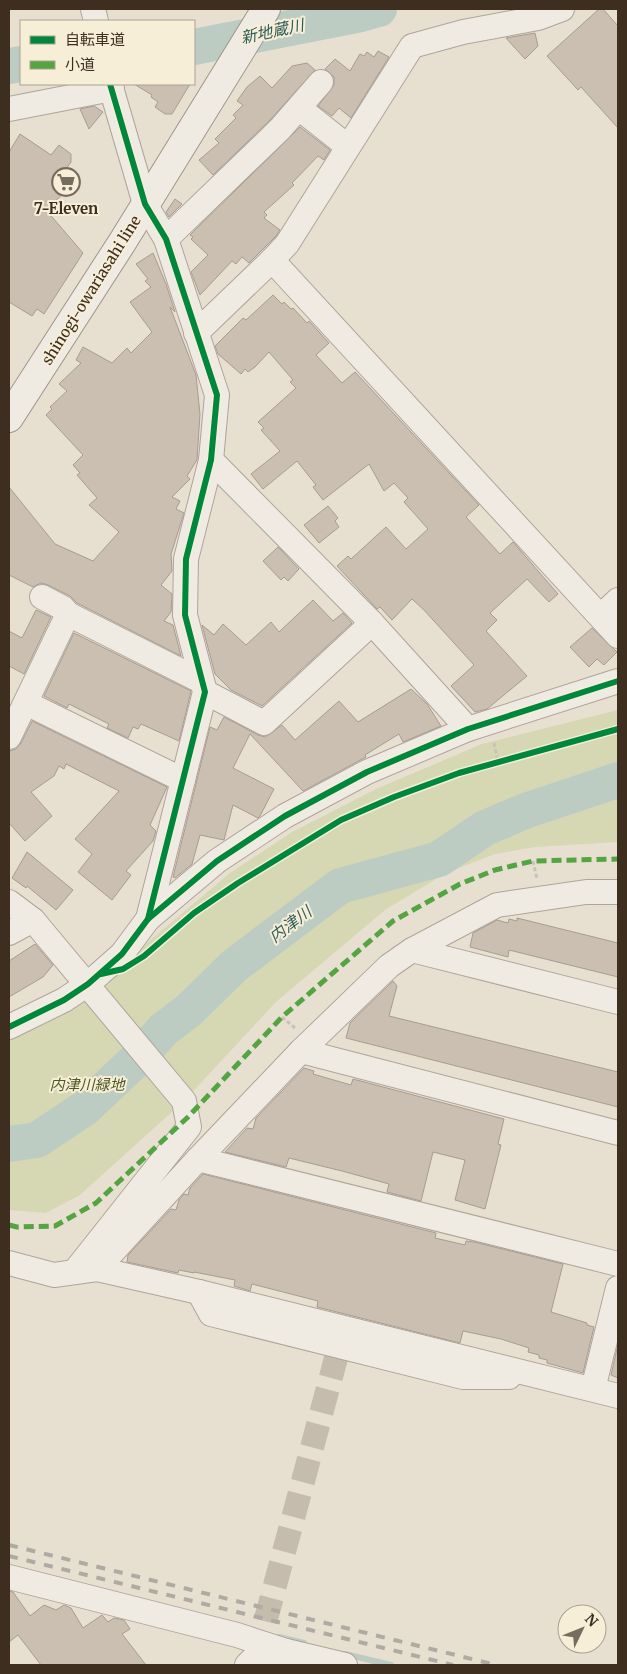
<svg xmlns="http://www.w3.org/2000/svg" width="627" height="1674" viewBox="0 0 627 1674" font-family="Merriweather,'Noto Sans JP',serif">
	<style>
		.green { fill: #d6d7b3 }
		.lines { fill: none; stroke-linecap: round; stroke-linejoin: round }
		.stream { stroke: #bcccc2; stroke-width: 6 }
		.river { stroke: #bcccc2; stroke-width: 36 }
		.building { fill: #cbbfb2; stroke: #a89c90 }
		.street-tunnel { stroke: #c5bcae; stroke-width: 24; stroke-dasharray: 24 12; stroke-linecap: butt }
		.street-casing { stroke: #ada599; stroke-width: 26 }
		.secondary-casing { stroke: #9c958a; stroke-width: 30 }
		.path { stroke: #c8c2b9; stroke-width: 3; stroke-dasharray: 4 2.5; stroke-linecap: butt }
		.street { stroke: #efebe3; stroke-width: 24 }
		.secondary { stroke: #efebe3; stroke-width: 28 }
		.rail { stroke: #afaaa2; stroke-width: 4; stroke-dasharray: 9 9; stroke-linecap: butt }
		.quiet { stroke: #54a441; stroke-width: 5; stroke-dasharray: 10 5; stroke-linecap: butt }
		.cycleway-casing { stroke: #f7eed8; stroke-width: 9 }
		.cycleway { stroke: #00873e; stroke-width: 6 }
		.labels { text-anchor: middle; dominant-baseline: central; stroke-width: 4; stroke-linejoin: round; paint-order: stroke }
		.poi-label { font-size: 15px; font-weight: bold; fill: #3d2e20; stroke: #f7eed8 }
		.street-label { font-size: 15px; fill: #3d2e20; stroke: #f7eed8 }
		.park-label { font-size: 15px; font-style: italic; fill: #4d5a26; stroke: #f7eed8 }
		.water-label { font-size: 16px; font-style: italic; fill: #2f5d5a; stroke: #f7eed8 }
	</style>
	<rect width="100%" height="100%" fill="#e7e0d1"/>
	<!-- green -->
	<polygon class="green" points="618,710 618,842 535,847 495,854 446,873 385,910 276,1002 184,1101 80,1195 46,1213 9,1210 9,1031 71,1007 230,873 292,832 376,789 482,744"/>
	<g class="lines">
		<!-- stream -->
		<g class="stream">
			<polyline points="279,1637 304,1643"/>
			<polyline points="345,1654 391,1665"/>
		</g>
		<!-- river -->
		<g class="river">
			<polyline points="194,47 361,14 379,9"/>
			<polyline points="9,66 21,64"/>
			<polyline points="9,1144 37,1140 85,1108 140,1056 163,1030 189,1010 234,966 340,886 439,859 485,828 525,811 618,780"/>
		</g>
	</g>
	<!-- building -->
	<g class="building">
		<polygon points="599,9 603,9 618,26 618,128 581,87 578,90 547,56"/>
		<polygon points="535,33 538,46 525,59 506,38"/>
		<polygon points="378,51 389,57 351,118 339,108 332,116 318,106 334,85 334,77 325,69 335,59 350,71 360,54 364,56 367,52 374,57"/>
		<polygon points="307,63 315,70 270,120 213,175 199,160 219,143 215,139 236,118 233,115 243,105 237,101 247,87 260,76 272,88 292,66"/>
		<polygon points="134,84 190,84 172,114 165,114 155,107 158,102 151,97 152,95"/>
		<polygon points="94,106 103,112 89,129 80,109"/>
		<polygon points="300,127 330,150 324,160 318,156 292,183 294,185 264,212 267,215 264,218 280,230 276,236 249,263 242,257 236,264 232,261 200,295 191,272 208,255 191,239 193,237 190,235"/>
		<polygon points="20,134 51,155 59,145 71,154 71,162 63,173 70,180 65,184 69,188 46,210 83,253 44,314 37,309 32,316 9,302 9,152"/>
		<polygon points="175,199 182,204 169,217 166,212"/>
		<polygon points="153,253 166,284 175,312 170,307 196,375 200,414 197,460 187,476 190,479 172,497 180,501 176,509 184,513 171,554 172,571 161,585 172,594 171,612 164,621 173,625 181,656 77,603 70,596 48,585 41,583 33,587 9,575 9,487 55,544 93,561 119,532 89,505 97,498 77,475 80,473 73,465 83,455 46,415 52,409 50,407 67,391 59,384 81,363 76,360 83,347 112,363 127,348 131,353 152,332 130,302 151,287 145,281 148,279 136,264"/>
		<polygon points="273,295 282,304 284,302 291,309 293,308 307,323 309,321 329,343 316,355 342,383 355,372 479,505 466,517 500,554 513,542 558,594 549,602 527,579 490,613 497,620 486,631 527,676 487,709 475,712 451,686 474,665 424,610 412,599 392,620 380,607 377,609 337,566 348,556 351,559 386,527 406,549 428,529 404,502 408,498 394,483 384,491 369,464 323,500 313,487 316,485 297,461 263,489 251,474 280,451 261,430 264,428 258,422 296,388 290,382 293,380 269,352 255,367 248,372 245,369 241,374 218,354 215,346 243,318 246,320"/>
		<polygon points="328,506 338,518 335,521 339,527 319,543 304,525"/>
		<polygon points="278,547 299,569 288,581 284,577 281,580 263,561"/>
		<polygon points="313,600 333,621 343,613 352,623 262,706 231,690 215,674 202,625 214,635 223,624 246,645 271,622 279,632"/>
		<polygon points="36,610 51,617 24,674 9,666 9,631 22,638"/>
		<polygon points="592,628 617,652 604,665 597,659 589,667 570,647"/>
		<polygon points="74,633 191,691 179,741 141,724 138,729 133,727 128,738 107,728 109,724 69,704 67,708 44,696"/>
		<polygon points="411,689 427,704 441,726 403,742 399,734 365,755 366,757 303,791 250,734 233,768 274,789 260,816 258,818 233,805 224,840 200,835 192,864 175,878 173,877 210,727 217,730 224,717 258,735 265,737 282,725 295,740 339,701 358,722"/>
		<polygon points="32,721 167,787 150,825 156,831 153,841 126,871 131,875 112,900 78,872 92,854 75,839 119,791 66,764 64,769 59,766 54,776 31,792 52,816 25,841 9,823 9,751 16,749 21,743"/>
		<polygon points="27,852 73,890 56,910 27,886 26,888 12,878"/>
		<polygon points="517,918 618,943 618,977 509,950 508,957 470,947 473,933 497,920 508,923 509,919 517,921"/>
		<polygon points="35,944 53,965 43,977 9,997 9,961"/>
		<polygon points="393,981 397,986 389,1016 618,1072 618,1107 346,1038 350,1023"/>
		<polygon points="304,1068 314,1071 313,1074 351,1085 353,1079 504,1119 498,1144 501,1145 485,1209 455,1200 465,1160 433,1152 421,1201 387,1192 389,1184 342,1171 289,1158 286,1167 225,1152 247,1128 253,1129 256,1118"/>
		<polygon points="203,1174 436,1233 435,1238 465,1245 466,1241 474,1242 563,1264 551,1312 587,1323 587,1325 594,1327 583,1373 547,1363 547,1360 539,1358 539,1355 528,1352 529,1348 501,1339 463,1331 460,1343 317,1307 318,1301 252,1284 250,1291 234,1286 235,1280 194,1272 194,1273 179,1270 178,1273 127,1262 128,1255 171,1209 176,1210 179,1200 184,1194 188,1195 190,1188"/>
		<polygon points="618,1344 618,1378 611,1375"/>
		<polygon points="9,1591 13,1592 30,1616 44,1605 56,1610 64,1605 71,1608 83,1628 102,1615 108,1622 114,1618 124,1620 130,1629 122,1634 146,1665 41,1665 18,1635 9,1642"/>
	</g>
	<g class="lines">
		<!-- street-tunnel -->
		<polyline class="street-tunnel" points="256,1656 339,1347"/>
		<defs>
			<g id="street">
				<polyline points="93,9 96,21"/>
				<polyline points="110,84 145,204 166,239 217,395 211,460 186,559 185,615 205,692 148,919"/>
				<polyline points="299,108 347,146"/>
				<polyline points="9,109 112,89"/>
				<polyline points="166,239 280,129 321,82"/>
				<polyline points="272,260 287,244 412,46 463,32 538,18 562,9"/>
				<polyline points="196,333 272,260 618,636"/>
				<polyline points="211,460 372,623 468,729"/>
				<polyline points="42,597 63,608 68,614 201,681"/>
				<polyline points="601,616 618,600"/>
				<polyline points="205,692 264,723 372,623"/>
				<polyline points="26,703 183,780"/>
				<polyline points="9,737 68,614"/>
				<polyline points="9,902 33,920 184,1101 189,1127 75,1271"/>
				<polyline points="9,933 33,920"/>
				<polyline points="412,950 618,1002"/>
				<polyline points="9,1027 64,1000 88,984 122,954 148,919 217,861 285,816 367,772 468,729 618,681"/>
				<polyline points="301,1051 618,1133"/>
				<polyline points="198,1159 618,1264"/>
				<polyline points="9,1263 54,1275 97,1269 199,1292 618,1396"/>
				<polyline points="97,1269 198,1159 301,1051 389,966 412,950 497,905 586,892 618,892"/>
				<polyline points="199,1292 211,1314 463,1377 509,1377"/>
				<polyline points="593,1389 618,1288"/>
				<polyline points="9,1577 237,1635 286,1651"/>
				<polyline points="247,1665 256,1656"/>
				<polyline points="274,1665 286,1651 345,1665"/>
			</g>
			<polyline id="secondary" points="9,418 123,241 266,9"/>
		</defs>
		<!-- street casing -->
		<use href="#street" class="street-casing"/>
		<!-- secondary casing -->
		<use href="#secondary" class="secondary-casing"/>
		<!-- path -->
		<g class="path">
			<polyline points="494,743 498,762"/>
			<polyline points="533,861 537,879"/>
			<path d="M158,944c68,-58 154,-114 236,-147 73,-30 149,-48 224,-68"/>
			<polyline points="282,1017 295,1028"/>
		</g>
		<!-- street -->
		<use href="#street" class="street"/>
		<!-- secondary -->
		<use href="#secondary" class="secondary"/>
		<!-- rail -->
		<g class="rail">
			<polyline points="9,1545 496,1665"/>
			<polyline points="9,1556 453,1665"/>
		</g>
		<!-- quiet -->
		<polyline class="quiet" points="9,1225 17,1227 55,1226 96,1203 188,1117 282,1017 393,921 460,884 495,870 533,861 618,859"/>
		<defs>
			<g id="cycleway">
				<polyline points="110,84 145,204 166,239 217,395 211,460 186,559 185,615 205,692 148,919"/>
				<polyline points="101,974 123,969 144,956 194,913 238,883 341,820 394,797 459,773 618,729"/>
				<polyline points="9,1027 64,1000 88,984 122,954 148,919 217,861 285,816 367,772 468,729 618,681"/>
			</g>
		</defs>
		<!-- cycleway casing -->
		<use href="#cycleway" class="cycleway-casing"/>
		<!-- cycleway -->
		<use href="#cycleway" class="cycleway"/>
	</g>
	<!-- icons -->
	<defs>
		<symbol id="supermarket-ring" viewBox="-11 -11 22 22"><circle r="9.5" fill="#f7eed8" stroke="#786c5e" stroke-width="1.5"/><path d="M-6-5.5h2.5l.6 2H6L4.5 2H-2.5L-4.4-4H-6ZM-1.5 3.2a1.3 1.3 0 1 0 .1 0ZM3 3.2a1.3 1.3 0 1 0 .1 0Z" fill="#786c5e"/></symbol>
	</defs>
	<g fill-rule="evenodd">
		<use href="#supermarket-ring" x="50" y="166" width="32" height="32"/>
	</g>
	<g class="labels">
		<!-- poi labels -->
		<g class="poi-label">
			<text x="66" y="208">7-Eleven</text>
		</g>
		<!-- street labels -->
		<g class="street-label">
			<text transform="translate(91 290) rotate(-58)">shinogi-owariasahi line</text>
		</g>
		<!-- park labels -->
		<g class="park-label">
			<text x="87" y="1084">内津川緑地</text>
		</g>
		<!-- water labels -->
		<g class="water-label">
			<text transform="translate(272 31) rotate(-12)">新地蔵川</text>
			<text transform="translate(290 924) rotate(-37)">内津川</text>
		</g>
	</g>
	<!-- border -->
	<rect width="627" height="1674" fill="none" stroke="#3d2e20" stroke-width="20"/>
	<!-- legend -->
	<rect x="20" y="20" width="175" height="65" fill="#f7eed8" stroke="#ada18e"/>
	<rect x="30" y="36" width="25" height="8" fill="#00873e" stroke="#ada18e"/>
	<text x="65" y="45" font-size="15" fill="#3d2e20">自転車道</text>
	<rect x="30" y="61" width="25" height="8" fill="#54a441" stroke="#ada18e"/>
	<text x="65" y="70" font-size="15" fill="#3d2e20">小道</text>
	<!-- north arrow -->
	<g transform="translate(582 1629) rotate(47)"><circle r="24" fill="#f7eed8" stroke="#ada18e"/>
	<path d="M0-4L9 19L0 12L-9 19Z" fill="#786c5e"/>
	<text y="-8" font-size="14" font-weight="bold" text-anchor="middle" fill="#3d2e20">N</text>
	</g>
</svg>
